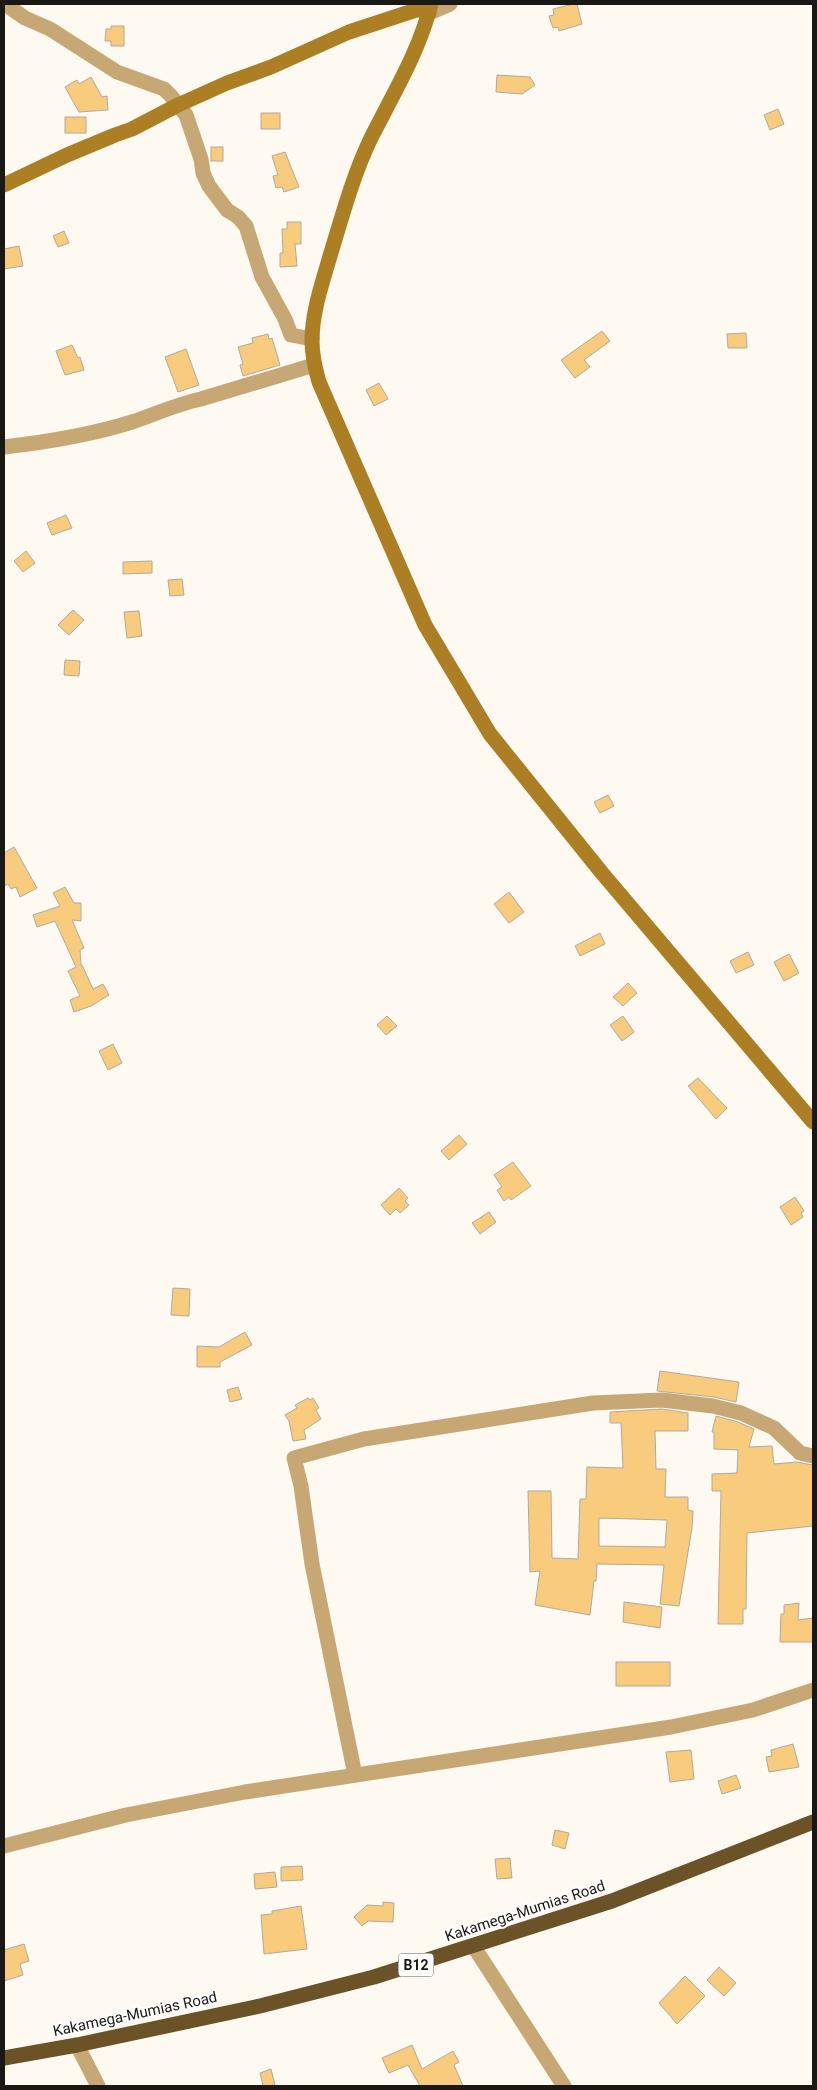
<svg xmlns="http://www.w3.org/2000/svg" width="817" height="2090" viewBox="0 0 817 2090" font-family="Roboto,sans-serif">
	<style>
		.building { fill: #f9cb7c; stroke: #b0aaa1; fill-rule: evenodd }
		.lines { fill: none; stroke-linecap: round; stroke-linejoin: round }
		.street { stroke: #c7a875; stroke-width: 15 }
		.secondary { stroke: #ac7f25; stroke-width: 15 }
		.highway { stroke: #6b5227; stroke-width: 15 }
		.labels { text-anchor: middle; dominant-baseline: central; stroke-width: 4; stroke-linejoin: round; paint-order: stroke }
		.shield { fill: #fff; stroke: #5f5d5b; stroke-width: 1 }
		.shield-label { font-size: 14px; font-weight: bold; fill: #1a1815 }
		.street-label { font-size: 15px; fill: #1a1815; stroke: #fff }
	</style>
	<rect width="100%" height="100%" fill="#fef9f1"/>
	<!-- building -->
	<g class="building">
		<polygon points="573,4 577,4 582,24 559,31 558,27 553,28 549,16 554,15 553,9"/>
		<polygon points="111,26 124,26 124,46 111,46 111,41 105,41 106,29 111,29"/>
		<polygon points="497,75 530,77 535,85 522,94 496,92"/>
		<polygon points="91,77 102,97 107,96 108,110 79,112 65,87 77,80 79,84"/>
		<polygon points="778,109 784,124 770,130 764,115"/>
		<rect x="261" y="113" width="19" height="16"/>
		<rect x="65" y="117" width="21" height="16"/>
		<rect x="211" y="147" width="12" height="14"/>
		<polygon points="285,152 299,187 284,192 282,187 276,188 273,176 278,175 272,156"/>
		<polygon points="287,222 301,222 301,244 295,244 297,266 280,267 280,253 283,253 282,229 287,229"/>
		<polygon points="64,231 69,243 58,247 53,236"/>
		<polygon points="19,246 23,266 4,269 4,249"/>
		<polygon points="602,331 610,341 584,360 590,367 575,378 561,360"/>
		<polygon points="746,333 747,348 728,348 727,334"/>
		<polygon points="268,334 269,339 272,338 280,365 243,376 240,365 243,364 238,347 253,343 252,338"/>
		<polygon points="72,345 78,358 80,357 84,370 65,375 56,351"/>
		<polygon points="186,349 199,385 178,392 165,357"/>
		<polygon points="379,383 388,399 374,406 366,390"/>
		<polygon points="66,515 72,528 52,535 47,523"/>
		<polygon points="26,551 35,563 23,572 14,561"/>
		<polygon points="152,561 152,573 123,574 123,562"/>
		<polygon points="182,579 184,595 170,596 168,580"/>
		<polygon points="73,610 84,620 69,635 58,625"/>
		<polygon points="139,611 142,636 127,638 124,612"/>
		<polygon points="65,660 80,661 79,676 64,675"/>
		<polygon points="608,795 614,806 600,813 594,802"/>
		<polygon points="14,847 37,888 20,897 16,887 11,889 8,884 4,886 4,853"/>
		<polygon points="65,887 74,903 81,903 81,921 72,920 84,948 80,950 81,965 82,965 93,989 103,984 109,995 91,1006 74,1012 70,1000 80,996 68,971 76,967 55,921 37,927 33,915 60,906 53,893"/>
		<polygon points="509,892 524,912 509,923 494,904"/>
		<polygon points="600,933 605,944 580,956 575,946"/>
		<polygon points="748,952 754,965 736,973 730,961"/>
		<polygon points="789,954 799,973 784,981 774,962"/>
		<polygon points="628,983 637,993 623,1006 613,997"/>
		<polygon points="387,1016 397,1026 386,1035 377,1025"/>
		<polygon points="623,1016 634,1032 622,1041 610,1025"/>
		<polygon points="113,1044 122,1063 108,1070 99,1051"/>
		<polygon points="698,1078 727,1108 716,1119 688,1086"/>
		<polygon points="459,1135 467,1144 449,1160 441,1151"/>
		<polygon points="513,1162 531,1186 511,1200 509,1197 504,1201 497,1190 502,1187 494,1175"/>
		<polygon points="399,1188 408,1198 405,1201 409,1205 400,1213 396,1209 390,1215 381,1205"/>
		<polygon points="795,1197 804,1211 801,1213 803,1217 791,1225 780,1207"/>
		<polygon points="489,1212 496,1222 480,1234 472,1223"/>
		<polygon points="173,1288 190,1289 189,1316 171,1315"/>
		<polygon points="245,1332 252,1345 220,1362 220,1367 197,1367 197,1346 219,1347"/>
		<polygon points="660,1371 739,1382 736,1402 714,1397 657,1391"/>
		<polygon points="238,1387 242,1399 230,1402 227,1390"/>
		<polygon points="308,1398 310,1400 313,1398 319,1408 316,1410 321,1419 304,1430 306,1439 293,1441 289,1421 285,1415 297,1408 295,1405"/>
		<path d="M662,1409l26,4v18h-33l1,38h10l-1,28h23v13l5,1 -1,17 -13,78 -19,-2 4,-39 -67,-1 -1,17h-2l-4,34 -55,-10 5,-34 -10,1 -2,-81h23l1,67 26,1 2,-60h6l1,-32 36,1 -2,-45h-11v-11zM599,1518l68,2 -2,27 -66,-1z"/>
		<polygon points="716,1416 738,1422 754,1429 749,1447 772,1446 774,1464 797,1462 813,1465 813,1526 747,1533 746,1609 743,1609 743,1624 718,1624 721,1491 712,1491 712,1474 737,1473 738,1450 714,1449 714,1432 712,1432"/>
		<polygon points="624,1602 662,1607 660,1628 623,1622"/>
		<polygon points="799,1603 798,1620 813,1618 813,1642 780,1642 781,1614 784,1614 784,1605"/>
		<rect x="616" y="1662" width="54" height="24"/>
		<polygon points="793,1744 799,1767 769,1772 766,1757 772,1756 771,1750"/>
		<polygon points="691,1750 694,1779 670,1782 666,1752"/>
		<polygon points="736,1775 741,1788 722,1794 718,1781"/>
		<polygon points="555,1830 569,1833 565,1849 552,1845"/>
		<polygon points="510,1858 512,1878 497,1879 495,1859"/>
		<polygon points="302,1866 303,1880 281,1881 281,1867"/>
		<polygon points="275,1872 277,1887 255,1889 254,1874"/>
		<polygon points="383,1902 394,1903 393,1922 368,1921 362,1926 354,1917 367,1905 383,1906"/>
		<polygon points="301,1906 307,1949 264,1954 261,1915 272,1914 272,1911"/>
		<polygon points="24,1944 29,1961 20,1964 23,1975 4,1981 4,1950"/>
		<polygon points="719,1967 736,1983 724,1996 707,1980"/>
		<polygon points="685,1976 705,1996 677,2024 659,2003"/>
		<polygon points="412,2045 422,2069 453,2051 459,2062 454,2065 463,2086 420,2086 408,2065 389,2073 382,2058"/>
		<polygon points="271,2069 275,2085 263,2086 260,2073"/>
	</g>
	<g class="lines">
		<!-- street -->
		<g class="street">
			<polyline points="5,4 25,18 50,29 117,72 164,89 171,96 186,115 201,159 203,173 209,186 227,210 238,217 246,226 262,277 285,319 291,335 312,339"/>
			<polyline points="429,13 450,4"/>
			<path d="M4,447c43,-5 87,-12 128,-25 24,-8 45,-18 69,-23l113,-34"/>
			<polyline points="355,1775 312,1564 301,1486 294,1458 364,1439 593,1403 662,1400 713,1406 741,1413 774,1428 800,1453 813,1456"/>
			<polyline points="4,1846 126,1815 245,1792 671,1727 753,1710 813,1690"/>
			<polyline points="474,1947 564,2086"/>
			<polyline points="77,2045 98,2086"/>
		</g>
		<!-- secondary -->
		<g class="secondary">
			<path d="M431,4c-12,48 -38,90 -60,134 -18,37 -29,79 -41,118 -8,28 -18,56 -18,85 0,14 3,27 7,41l106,243 65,109 112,139 211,249"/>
			<polyline points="4,185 67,155 115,135 132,129 178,105 227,83 271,67 349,32 416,10 424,10 429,13"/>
		</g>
		<!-- highway -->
		<polyline class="highway" points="4,2058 77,2045 260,2006 374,1977 612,1901 813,1822"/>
	</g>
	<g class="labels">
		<!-- shield labels -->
		<rect class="shield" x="398.5" y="1953.5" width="35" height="23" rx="4"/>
		<g class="shield-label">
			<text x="416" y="1965">B12</text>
		</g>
		<!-- street labels -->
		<g class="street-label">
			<text transform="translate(525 1911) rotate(-18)">Kakamega-Mumias Road</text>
			<text transform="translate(135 2014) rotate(-12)">Kakamega-Mumias Road</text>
		</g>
	</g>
	<!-- border -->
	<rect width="817" height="2090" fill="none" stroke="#1a1815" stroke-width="10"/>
</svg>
